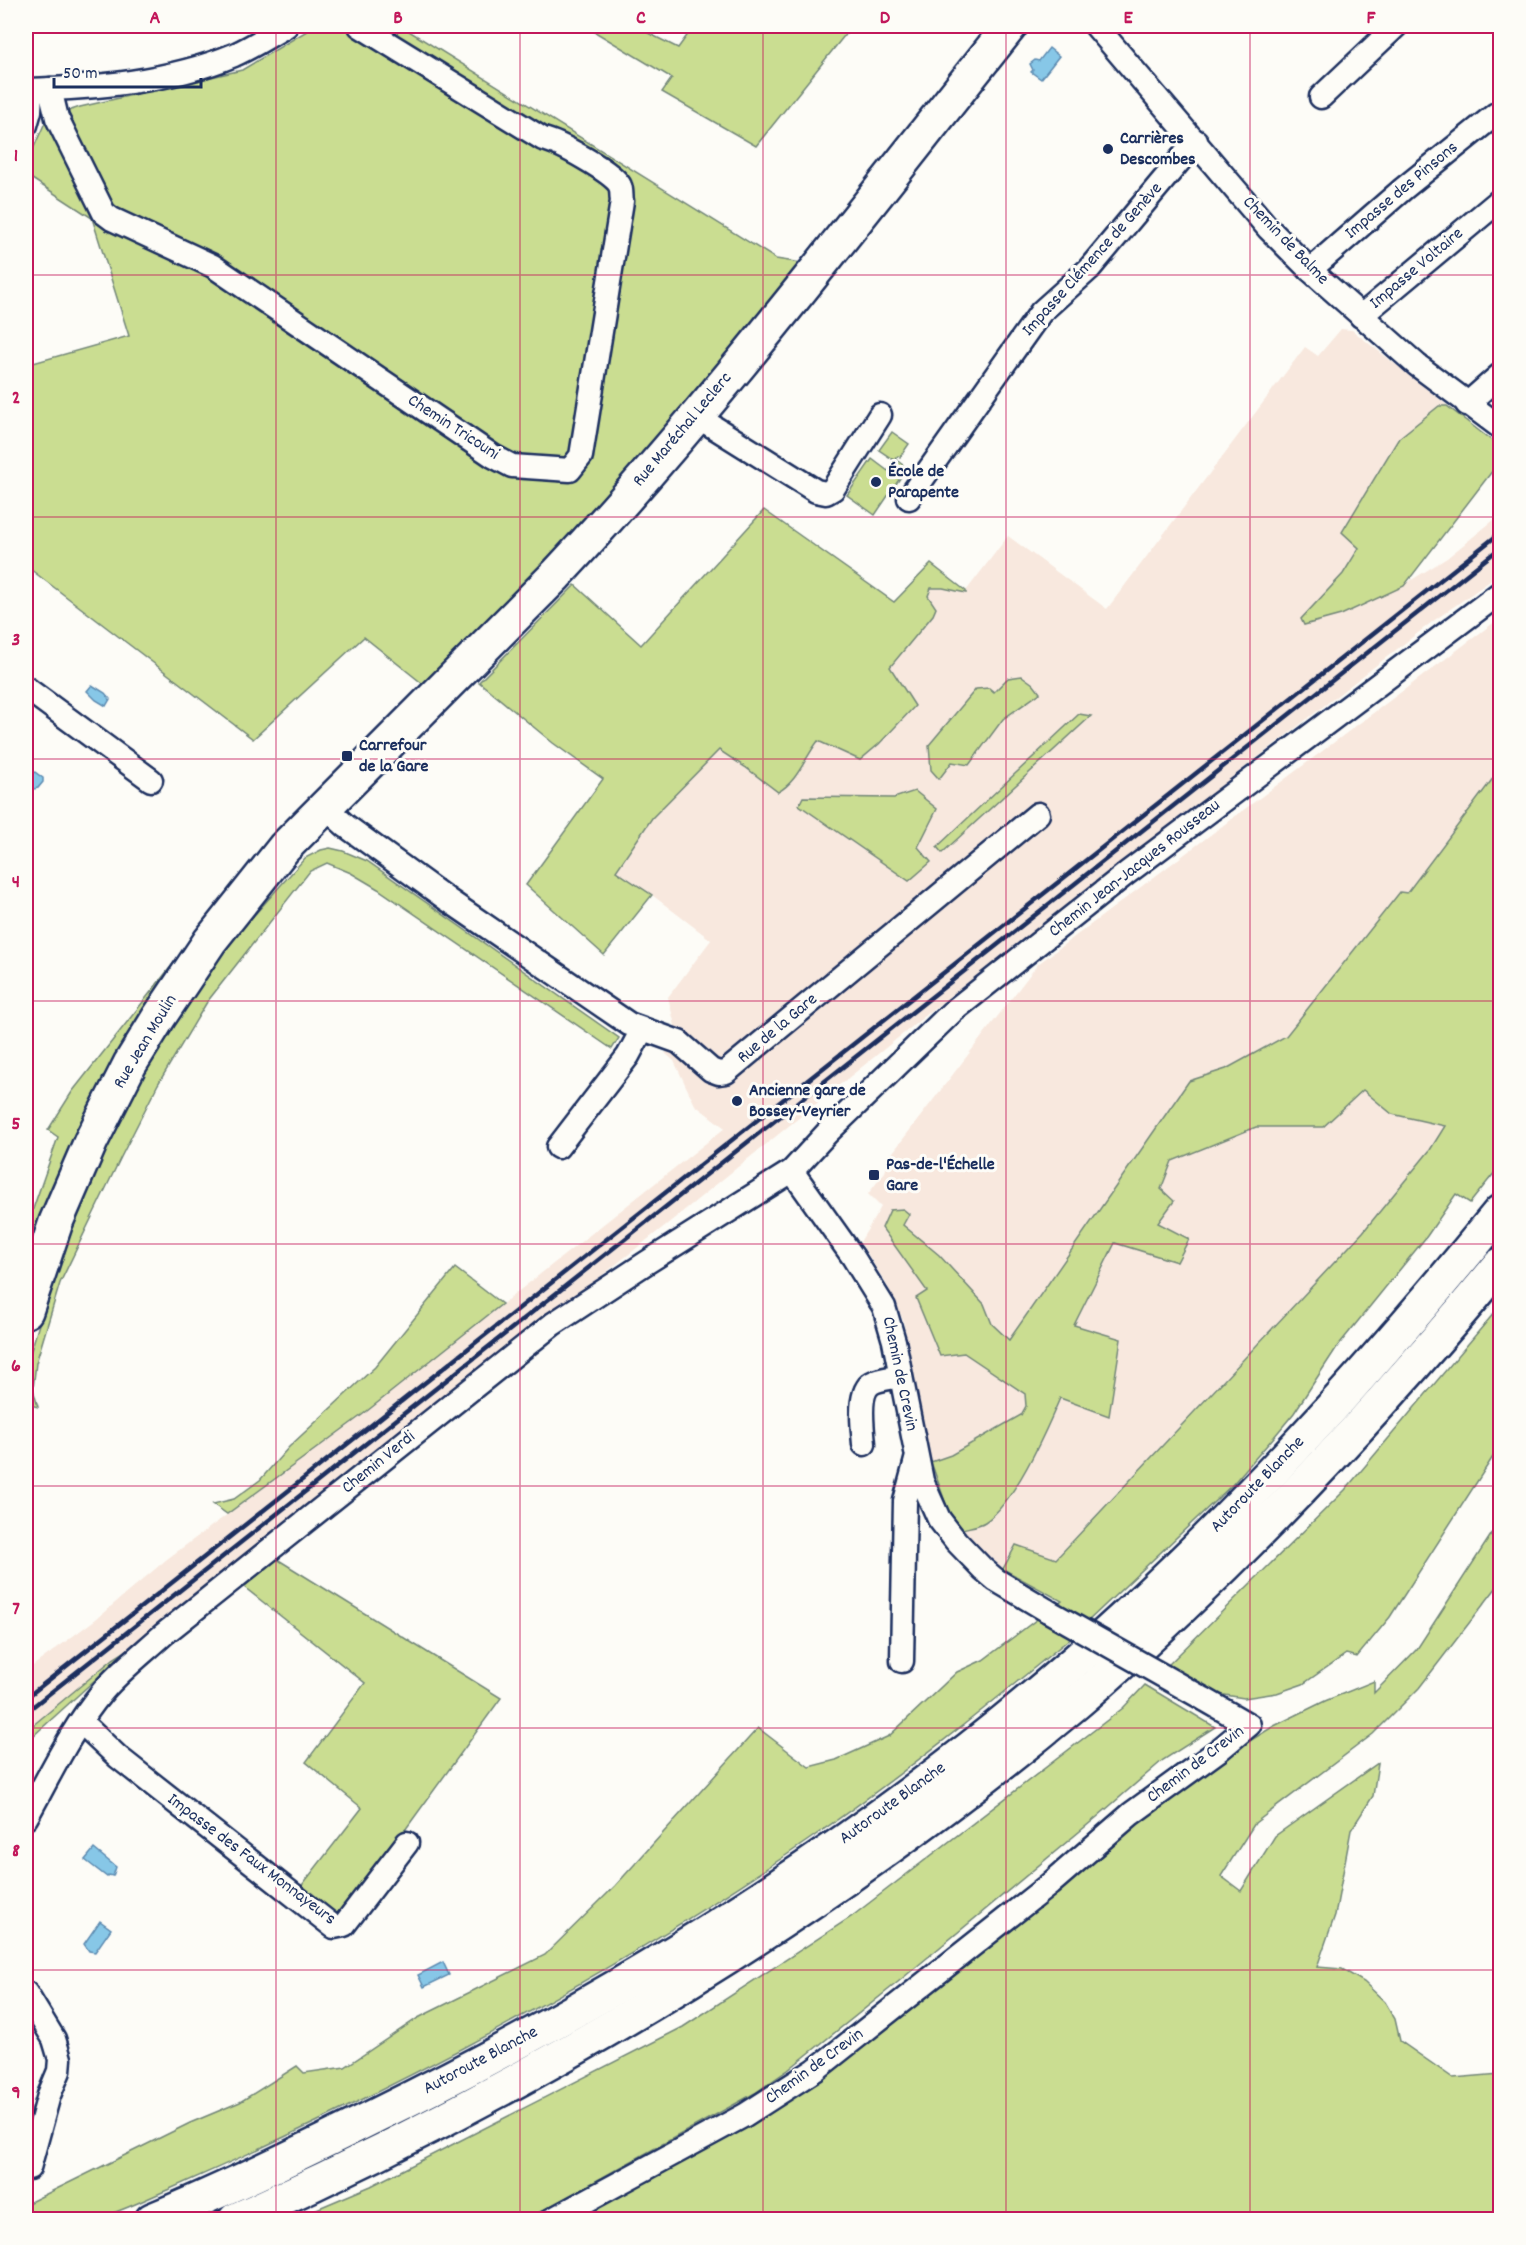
<svg xmlns="http://www.w3.org/2000/svg" width="1526" height="2245" viewBox="0 0 1526 2245" font-family="Dekko,sans-serif">
	<style>
		.built { fill: #f8e8de }
		.green { fill: #cadd91; stroke: #728678; stroke-width: 1.5 }
		.water { fill: #87c7e7; stroke: #5c8ab0; stroke-width: 1.5 }
		.lines { fill: none; stroke-linecap: round; stroke-linejoin: round }
		.street-casing { stroke: #1b2f5e; stroke-width: 27 }
		.primary-casing { stroke: #1b2f5e; stroke-width: 38 }
		.highway-casing { stroke: #1b2f5e; stroke-width: 38 }
		.street { stroke: #fdfcf7; stroke-width: 22 }
		.primary { stroke: #fdfcf7; stroke-width: 33 }
		.highway { stroke: #fdfcf7; stroke-width: 33 }
		.rail { stroke: #1b2f5e; stroke-width: 4.5 }
		.street-bridge-casing { stroke: #1b2f5e; stroke-width: 27; stroke-linecap: butt }
		.street-bridge { stroke: #fdfcf7; stroke-width: 22 }
		.grid { fill: none; stroke: #c2185b; stroke-width: 1.5; stroke-opacity: 0.55 }
		.poi-dot { fill: #1b2f5e; stroke: #fdfcf7; stroke-width: 2 }
		.labels { text-anchor: middle; dominant-baseline: central; stroke-width: 6; stroke-linejoin: round; paint-order: stroke }
		.poi-label { font-size: 18px; font-weight: bold; fill: #1b2f5e; stroke: #fdfcf7; text-anchor: start }
		.street-label { font-size: 18px; fill: #1b2f5e; stroke: #fdfcf7 }
		.neatline { fill: none; stroke: #c2185b; stroke-width: 2 }
		.grid-label { font-size: 20px; text-anchor: middle; font-weight: bold; fill: #c2185b }
	</style>
	<rect width="100%" height="100%" fill="#fdfcf7"/>
	<filter id="ink" filterUnits="userSpaceOnUse"><feTurbulence type="fractalNoise" baseFrequency=".0167" numOctaves="2"/><feDisplacementMap in="SourceGraphic" scale="12" xChannelSelector="R" yChannelSelector="G"/><feConvolveMatrix kernelMatrix="1 2 1 2 8 2 1 2 1" color-interpolation-filters="sRGB"/></filter>
	<g filter="url(#ink)">
		<!-- built -->
		<g class="built">
			<polygon points="1341,329 1352,330 1500,447 1500,461 1405,584 1447,558 1500,515 1500,574 1432,622 935,1008 666,1225 179,1608 129,1649 113,1659 26,1731 26,1671 96,1619 167,1559 362,1415 725,1128 695,1105 674,1061 665,1053 679,1042 668,997 711,940 652,895 616,871 652,818 719,750 745,766 931,564 966,591 1008,536 1107,609 1305,347 1318,356"/>
			<polygon points="1500,618 1500,769 1406,894 1400,892 1286,1036 1226,1069 1189,1081 1173,1161 1256,1127 1323,1127 1363,1089 1392,1114 1445,1126 1430,1150 1363,1232 1055,1559 1016,1545 1003,1569 971,1540 948,1510 940,1492 932,1470 903,1320 888,1287 860,1242 881,1207 868,1194 885,1172 890,1156 1038,964"/>
		</g>
		<!-- green -->
		<g class="green">
			<polygon points="315,26 401,26 776,259 802,263 648,447 537,572 423,684 364,637 253,739 26,566 26,365 129,336 92,218 26,175 26,165 47,118 80,107 242,70"/>
			<polygon points="585,26 640,26 640,29 678,48 694,26 852,26 756,146 662,92 672,78"/>
			<polygon points="1439,406 1447,406 1500,447 1500,461 1404,586 1341,615 1304,625 1301,619 1343,574 1359,548 1342,532 1399,438"/>
			<polygon points="892,432 909,444 900,457 898,456 895,459 907,468 875,515 847,495 872,459 888,471 895,461 879,450"/>
			<path d="M764,510l130,92 37,-38 35,27v2l-23,-5h-12l-3,8 8,12 -3,7 -43,52 25,39 -36,38 -19,16 -42,-19c-14,18 -20,40 -40,51l-33,-25 -26,-17 -67,68 -36,53 36,24 -48,60 -78,-70 77,-106 -50,-36 -74,-61 96,-97 66,60z"/>
			<polygon points="1022,676 1033,684 1040,693 1003,719 969,765 952,762 939,779 931,770 929,745 976,689 989,688 994,692 1008,678"/>
			<polygon points="1079,714 1091,716 942,853 937,847"/>
			<path d="M1500,769v397l-30,37 -14,-9 -29,42 -90,111 -43,66 -20,24 -42,48 -145,137 -29,-18 4,-3 -59,-32 13,-24 40,14 307,-327 67,-82 15,-24 -53,-12 -29,-24 -40,37h-67l-84,34 -11,28 13,12 -16,22 31,16 -12,23 -62,-19 -41,82 47,14 -12,77 -49,-18c-14,33 -46,105 -75,124 -6,4 -16,5 -23,7l-14,-19 -17,-48 20,-7 70,-40 5,-9 -1,-12 -61,-41 -24,3 -24,-58 11,-7 -45,-63 8,-18 13,-1 6,5 -6,11 36,30 45,49 8,20 17,16 180,-259 37,-12 60,-33 114,-144 7,1z"/>
			<polygon points="915,791 937,809 918,847 931,862 909,881 799,805 803,797 894,798"/>
			<polygon points="330,848 343,851 367,861 619,1038 612,1049 378,889 351,873 327,863 310,871 207,1002 158,1084 121,1157 60,1283 36,1363 33,1389 38,1407 26,1404 26,1367 53,1278 80,1204 110,1138 149,1065 185,1005 232,940 305,858 321,850"/>
			<path d="M176,960c-63,97 -117,191 -150,301v-32l32,-92 -10,-7 24,-38z"/>
			<polygon points="455,1268 502,1304 362,1415 227,1514 213,1504 234,1499 260,1480 289,1447 375,1367"/>
			<polygon points="1500,1306 1500,1446 1390,1617 1357,1657 1346,1654 1303,1684 1277,1693 1244,1698 1212,1693 1167,1666 1345,1490"/>
			<polygon points="1500,1521 1500,1583 1419,1688 1373,1734 1255,1823 1221,1876 1241,1891 1275,1836 1378,1763 1373,1796 1351,1830 1335,1915 1317,1967 1342,1969 1364,1982 1385,2002 1395,2019 1400,2041 1453,2078 1500,2074 1500,2219 575,2220 755,2121 1106,1850 1143,1817 1227,1755 1274,1726 1325,1701 1374,1681 1374,1693 1417,1649"/>
			<polygon points="277,1559 501,1698 400,1837 339,1918 299,1889 362,1808 306,1762 365,1683 244,1587"/>
			<path d="M1040,1617l33,19c-86,71 -173,141 -266,205 -155,107 -321,199 -491,281 -48,23 -96,45 -144,66 -24,10 -49,23 -74,30 -16,5 -53,1 -72,2v-16l164,-81 50,-21 57,-36 7,7 41,-6 73,-49 127,-63 70,-69 143,-158 51,39 27,-7 53,-24 68,-64 26,-12z"/>
			<polygon points="129,1649 32,1737 26,1743 26,1731 113,1659"/>
			<polygon points="1145,1685 1215,1727 1163,1760 1097,1817 898,1982 788,2070 755,2093 527,2219 293,2219 371,2186 683,2027 851,1917 1123,1708"/>
		</g>
		<!-- water -->
		<g class="water">
			<polygon points="1049,48 1059,56 1041,79 1031,72 1033,70 1030,64 1035,60 1039,61"/>
			<polygon points="92,685 105,693 110,699 106,706 96,700 87,691"/>
			<polygon points="26,763 30,764 31,769 43,778 43,782 38,788 34,789 26,783"/>
			<polygon points="94,1849 116,1867 113,1876 109,1875 107,1877 85,1860"/>
			<polygon points="100,1921 111,1929 95,1952 89,1951 84,1944"/>
			<polygon points="443,1962 449,1975 424,1987 418,1975"/>
		</g>
		<g class="lines">
			<defs>
				<g id="street">
					<polyline points="1096,26 1269,229 1310,270 1417,365 1500,427"/>
					<path d="M50,89l7,29 47,95 8,6 101,47 280,190 19,10 58,4 11,-14 41,-255c-1,-4 0,-11 -2,-15 -5,-13 -62,-44 -77,-47l-183,-113"/>
					<path d="M26,90c69,-2 143,-8 208,-35 18,-8 35,-19 52,-29"/>
					<polyline points="1321,97 1396,26"/>
					<polyline points="26,125 30,111 31,90"/>
					<polyline points="1310,270 1403,189 1496,114"/>
					<polyline points="1361,316 1500,200"/>
					<polyline points="1467,404 1500,375"/>
					<polyline points="696,416 816,491 826,493 833,489 880,415"/>
					<polyline points="909,498 1041,312 1089,269 1196,141"/>
					<polyline points="26,688 151,780"/>
					<polyline points="324,806 346,826 448,900 629,1024 679,1042 711,1070 719,1073 726,1072 1038,814"/>
					<polyline points="558,1147 628,1056 642,1030"/>
					<polyline points="792,1171 853,1257 884,1307 894,1341 922,1481 939,1519 956,1541 983,1569 996,1580 1048,1611"/>
					<path d="M864,1444c-1,-14 -7,-52 8,-61 7,-4 20,-5 28,-7"/>
					<polyline points="902,1661 905,1501 916,1460"/>
					<polyline points="81,1722 118,1757 334,1927 344,1925 407,1843"/>
					<path d="M26,1818c24,-43 45,-89 77,-127 18,-21 40,-38 61,-57l389,-310 93,-61 146,-92 35,-38 125,-121 175,-139 373,-280"/>
					<polyline points="26,1993 54,2039 60,2059 59,2071 49,2095 29,2168"/>
					<polyline points="551,2220 745,2115 815,2070 1050,1884 1131,1814 1219,1750 1249,1725 1204,1699"/>
				</g>
				<path id="primary" d="M26,1311l30,-89 35,-81 39,-77 29,-47 51,-76 74,-93 272,-273c162,-173 306,-364 454,-549"/>
				<g id="highway">
					<path d="M152,2220c77,-32 151,-68 225,-105 270,-133 530,-297 752,-502 134,-124 256,-260 371,-401"/>
					<path d="M235,2220c301,-135 587,-305 841,-517 37,-31 72,-64 107,-97 113,-107 218,-222 317,-341"/>
				</g>
			</defs>
			<!-- street casing -->
			<use href="#street" class="street-casing"/>
			<!-- primary casing -->
			<use href="#primary" class="primary-casing"/>
			<!-- highway casing -->
			<use href="#highway" class="highway-casing"/>
			<!-- street -->
			<use href="#street" class="street"/>
			<!-- primary -->
			<use href="#primary" class="primary"/>
			<!-- highway -->
			<use href="#highway" class="highway"/>
			<!-- rail -->
			<g class="rail">
				<polyline points="26,1698 1500,533"/>
				<polyline points="26,1712 1500,548"/>
			</g>
			<defs>
				<polyline id="street-bridge" points="1048,1611 1204,1699"/>
			</defs>
			<!-- street-bridge casing -->
			<use href="#street-bridge" class="street-bridge-casing"/>
			<!-- street-bridge -->
			<use href="#street-bridge" class="street-bridge"/>
		</g>
	</g>
	<!-- grid -->
	<path class="grid" d="M276,26v2194M520,26v2194M763,26v2194M1006,26v2194M1250,26v2194M26,275h1474M26,517h1474M26,759h1474M26,1001h1474M26,1244h1474M26,1486h1474M26,1728h1474M26,1970h1474"/>
	<!-- markers -->
	<g class="poi-dot">
		<circle cx="1108" cy="149" r="6"/>
		<circle cx="876" cy="482" r="6"/>
		<rect x="341" y="750" width="12" height="12" rx="3"/>
		<circle cx="737" cy="1101" r="6"/>
		<rect x="868" y="1169" width="12" height="12" rx="3"/>
	</g>
	<g class="labels">
		<!-- poi labels -->
		<g class="poi-label">
			<text x="1120" y="139">Carrières<tspan x="1120" dy="21">Descombes</tspan></text>
			<text x="888" y="472">École de<tspan x="888" dy="21">Parapente</tspan></text>
			<text x="359" y="746">Carrefour<tspan x="359" dy="21">de la Gare</tspan></text>
			<text x="749" y="1091">Ancienne gare de<tspan x="749" dy="21">Bossey-Veyrier</tspan></text>
			<text x="886" y="1165">Pas-de-l'Échelle<tspan x="886" dy="21">Gare</tspan></text>
		</g>
		<!-- street labels -->
		<g class="street-label">
			<text transform="translate(1402 191) rotate(-40)">Impasse des Pinsons</text>
			<text transform="translate(1285 241) rotate(46)">Chemin de Balme</text>
			<text transform="translate(1093 260) rotate(-48)">Impasse Clémence de Genève</text>
			<text transform="translate(1417 269) rotate(-40)">Impasse Voltaire</text>
			<text transform="translate(453 428) rotate(33)">Chemin Tricouni</text>
			<text transform="translate(683 430) rotate(-50)">Rue Maréchal Leclerc</text>
			<text transform="translate(1135 869) rotate(-38)">Chemin Jean-Jacques Rousseau</text>
			<text transform="translate(778 1029) rotate(-40)">Rue de la Gare</text>
			<text transform="translate(146 1042) rotate(-59)">Rue Jean Moulin</text>
			<text transform="translate(899 1374) rotate(78)">Chemin de Crevin</text>
			<text transform="translate(379 1463) rotate(-39)">Chemin Verdi</text>
			<text transform="translate(1258 1485) rotate(-46)">Autoroute Blanche</text>
			<text transform="translate(1196 1765) rotate(-37)">Chemin de Crevin</text>
			<text transform="translate(893 1804) rotate(-36)">Autoroute Blanche</text>
			<text transform="translate(251 1860) rotate(37)">Impasse des Faux Monnayeurs</text>
			<text transform="translate(481 2061) rotate(-28)">Autoroute Blanche</text>
			<text transform="translate(815 2067) rotate(-36)">Chemin de Crevin</text>
		</g>
	</g>
	<!-- margin -->
	<rect width="1526" height="2245" fill="none" stroke="#fdfcf7" stroke-width="66"/>
	<!-- scale -->
	<path d="M54 78v9h147v-9" fill="none" stroke="#1b2f5e" stroke-width="3"/>
	<text x="63" y="78" font-size="18" fill="#1b2f5e" stroke="#fdfcf7" stroke-width="4.5" paint-order="stroke">50 m</text>
	<rect x="33" y="33" width="1460" height="2179" class="neatline"/>
	<g class="grid-label">
		<text x="155" y="23">A</text>
		<text x="398" y="23">B</text>
		<text x="641" y="23">C</text>
		<text x="885" y="23">D</text>
		<text x="1128" y="23">E</text>
		<text x="1371" y="23">F</text>
		<text x="16" y="161">1</text>
		<text x="16" y="403">2</text>
		<text x="16" y="645">3</text>
		<text x="16" y="887">4</text>
		<text x="16" y="1129">5</text>
		<text x="16" y="1371">6</text>
		<text x="16" y="1614">7</text>
		<text x="16" y="1856">8</text>
		<text x="16" y="2098">9</text>
	</g>
</svg>
